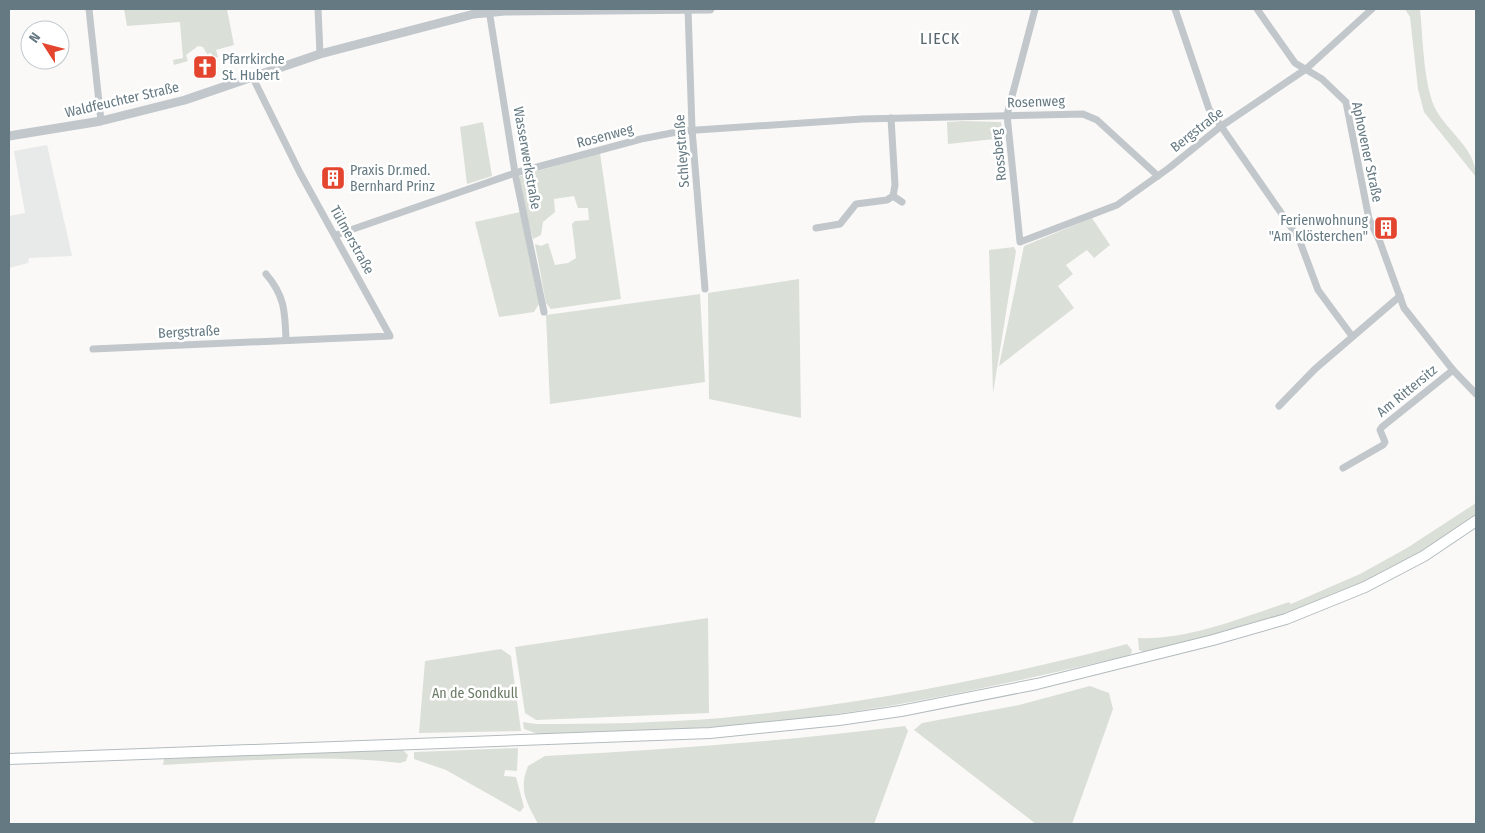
<svg xmlns="http://www.w3.org/2000/svg" width="1485" height="833" viewBox="0 0 1485 833" font-family="'Fira Sans Condensed',sans-serif">
	<style>
		.built { fill: #e8e9e9 }
		.green { fill: #dadfd7 }
		.lines { fill: none; stroke-linecap: round; stroke-linejoin: round }
		.secondary-casing { stroke: #b3bbbe; stroke-width: 12 }
		.minor { stroke: #c1c7ca; stroke-width: 7 }
		.tertiary { stroke: #c1c7ca; stroke-width: 9 }
		.secondary { stroke: #fff; stroke-width: 10 }
		.labels { text-anchor: middle; dominant-baseline: central; stroke-width: 5; stroke-linejoin: round; paint-order: stroke }
		.poi-label { font-size: 14px; fill: #657982; stroke: #fff; text-anchor: start }
		.street-label { font-size: 14px; fill: #657982; stroke: #fff }
		.park-label { font-size: 14px; fill: #6a7a64; stroke: #fff }
		.quarter-label { font-size: 16px; letter-spacing: 1px; fill: #57666d; stroke: #fff }
	</style>
	<rect width="100%" height="100%" fill="#faf9f8"/>
	<!-- built -->
	<polygon class="built" points="47,145 72,256 29,258 28,263 9,268 9,216 25,213 14,151"/>
	<!-- green -->
	<g class="green">
		<polygon points="124,9 227,9 234,45 216,50 218,57 214,58 211,53 207,54 203,47 198,46 186,55 188,61 174,65 173,60 183,58 180,22 127,26"/>
		<path d="M1405,9h15c3,30 3,64 12,92 10,29 44,44 44,76l-52,-65 -6,-23 -8,-72z"/>
		<polygon points="964,121 1001,122 1004,138 948,144 947,122"/>
		<polygon points="483,122 492,176 467,184 460,127"/>
		<polygon points="600,153 621,299 551,309 546,303 535,244 541,246 548,243 555,265 568,263 576,258 572,224 575,221 589,220 588,208 578,208 574,196 554,199 555,212 543,222 541,235 533,239 519,186 520,176"/>
		<polygon points="520,212 539,304 534,312 499,317 475,222"/>
		<polygon points="1092,218 1110,245 1094,258 1087,250 1066,265 1073,274 1058,286 1074,308 999,366 1024,246"/>
		<polygon points="1014,247 1016,251 993,393 989,250"/>
		<polygon points="799,279 801,418 709,399 708,293"/>
		<polygon points="700,294 705,382 550,404 546,315"/>
		<path d="M1476,503v12c-61,45 -131,79 -202,103 -42,14 -85,24 -128,35l-7,-3 -1,-12c51,2 102,-20 151,-36l2,2 69,-30 47,-26z"/>
		<polygon points="708,618 709,713 536,720 525,713 515,647"/>
		<path d="M1127,644l5,6 -1,4 -5,2c-120,28 -239,55 -361,67 -75,7 -151,8 -227,11l-14,-5 -1,-7 13,2c62,0 124,-1 185,-6 137,-13 273,-39 406,-74z"/>
		<polygon points="501,649 511,656 521,731 419,733 425,661"/>
		<polygon points="1090,686 1109,693 1113,709 1072,824 1036,824 914,730 922,723 1019,705"/>
		<path d="M905,726l3,5 -34,93h-336c-11,-22 -20,-33 -10,-58l17,-10c121,-6 240,-15 360,-30z"/>
		<polygon points="518,748 517,771 505,770 504,776 516,777 524,807 520,812 446,770 414,759 414,752"/>
		<path d="M402,749l6,6 -2,6 -6,2c-78,-9 -159,-2 -237,2l1,-6z"/>
	</g>
	<g class="lines">
		<defs>
			<polyline id="secondary" points="9,759 710,733 839,720 901,711 1037,684 1213,640 1286,619 1365,587 1424,556 1476,521"/>
		</defs>
		<!-- secondary casing -->
		<use href="#secondary" class="secondary-casing"/>
		<!-- minor -->
		<g class="minor">
			<polyline points="89,9 101,121"/>
			<polyline points="318,9 320,54"/>
			<polyline points="688,9 692,129 705,289"/>
			<polyline points="1035,9 1007,115 1020,242 1117,205 1169,168 1220,127 1306,69 1372,9"/>
			<polyline points="1175,9 1209,109 1291,227 1299,239 1318,290 1352,336"/>
			<polyline points="1257,9 1295,63 1322,79 1346,102 1369,219 1380,242 1404,308 1453,370 1476,394"/>
			<polyline points="489,10 515,173 544,312"/>
			<polyline points="893,196 902,202"/>
			<polyline points="816,228 840,224 856,204 887,200 893,196 895,185 891,118"/>
			<polyline points="336,235 515,173 641,139 682,131 862,119 1083,114 1097,120 1158,176"/>
			<path d="M266,274c19,22 19,38 20,66"/>
			<polyline points="93,349 390,336 300,173 252,76"/>
			<polyline points="1279,406 1315,369 1400,296"/>
			<polyline points="1343,468 1383,445 1385,442 1380,430 1382,427 1453,370"/>
		</g>
		<!-- tertiary -->
		<polyline class="tertiary" points="9,136 101,121 185,100 320,54 474,14 505,11 710,9"/>
		<!-- secondary -->
		<use href="#secondary" class="secondary"/>
	</g>
	<!-- icons -->
	<defs>
		<symbol id="church-square" viewBox="-11 -11 22 22"><rect x="-9" y="-9" width="18" height="18" rx="4" fill="#e3452e" stroke="#fff"/><path d="M-1.2-6h2.4v3.5h3.3v2.4h-3.3V6h-2.4V-.1h-3.3v-2.4h3.3Z" fill="#fff"/></symbol>
		<symbol id="building-square" viewBox="-11 -11 22 22"><rect x="-9" y="-9" width="18" height="18" rx="4" fill="#e3452e" stroke="#fff"/><path d="M-4-6H4V6H1V3H-1V6H-4ZM-2.5-4.3h1.7v1.8h-1.7ZM.8-4.3h1.7v1.8H.8ZM-2.5-1h1.7V.8h-1.7ZM.8-1h1.7V.8H.8Z" fill="#fff"/></symbol>
	</defs>
	<g fill-rule="evenodd">
		<use href="#church-square" x="191" y="53" width="28" height="28"/>
		<use href="#building-square" x="319" y="164" width="28" height="28"/>
		<use href="#building-square" x="1372" y="214" width="28" height="28"/>
	</g>
	<g class="labels">
		<!-- poi labels -->
		<g class="poi-label">
			<text x="222" y="59">Pfarrkirche<tspan x="222" dy="16">St. Hubert</tspan></text>
			<text x="350" y="170">Praxis Dr.med.<tspan x="350" dy="16">Bernhard Prinz</tspan></text>
			<text x="1368" y="220" text-anchor="end">Ferienwohnung<tspan x="1368" dy="16">"Am Klösterchen"</tspan></text>
		</g>
		<!-- street labels -->
		<g class="street-label">
			<text transform="translate(122 100) rotate(-13)">Waldfeuchter Straße</text>
			<text transform="translate(1036 102) rotate(-2)">Rosenweg</text>
			<text transform="translate(1197 130) rotate(-38)">Bergstraße</text>
			<text transform="translate(605 136) rotate(-15)">Rosenweg</text>
			<text transform="translate(682 151) rotate(-94)">Schleystraße</text>
			<text transform="translate(1367 152) rotate(78)">Aphovener Straße</text>
			<text transform="translate(999 155) rotate(-96)">Rossberg</text>
			<text transform="translate(527 158) rotate(80)">Wasserwerkstraße</text>
			<text transform="translate(352 240) rotate(61)">Tülmerstraße</text>
			<text transform="translate(189 332) rotate(-3)">Bergstraße</text>
			<text transform="translate(1407 391) rotate(-39)">Am Rittersitz</text>
		</g>
		<!-- park labels -->
		<g class="park-label">
			<text x="475" y="693">An de Sondkull</text>
		</g>
		<!-- quarter labels -->
		<g class="quarter-label">
			<text x="940" y="38">LIECK</text>
		</g>
	</g>
	<!-- border -->
	<rect width="1485" height="833" fill="none" stroke="#657982" stroke-width="20"/>
	<!-- north arrow -->
	<g transform="translate(45 45) rotate(306)"><circle r="24" fill="#ffffff" stroke="#c1c9cd"/>
	<path d="M0-4L9 19L0 12L-9 19Z" fill="#e3452e"/>
	<text y="-8" font-size="14" font-weight="bold" text-anchor="middle" fill="#657982">N</text>
	</g>
</svg>
